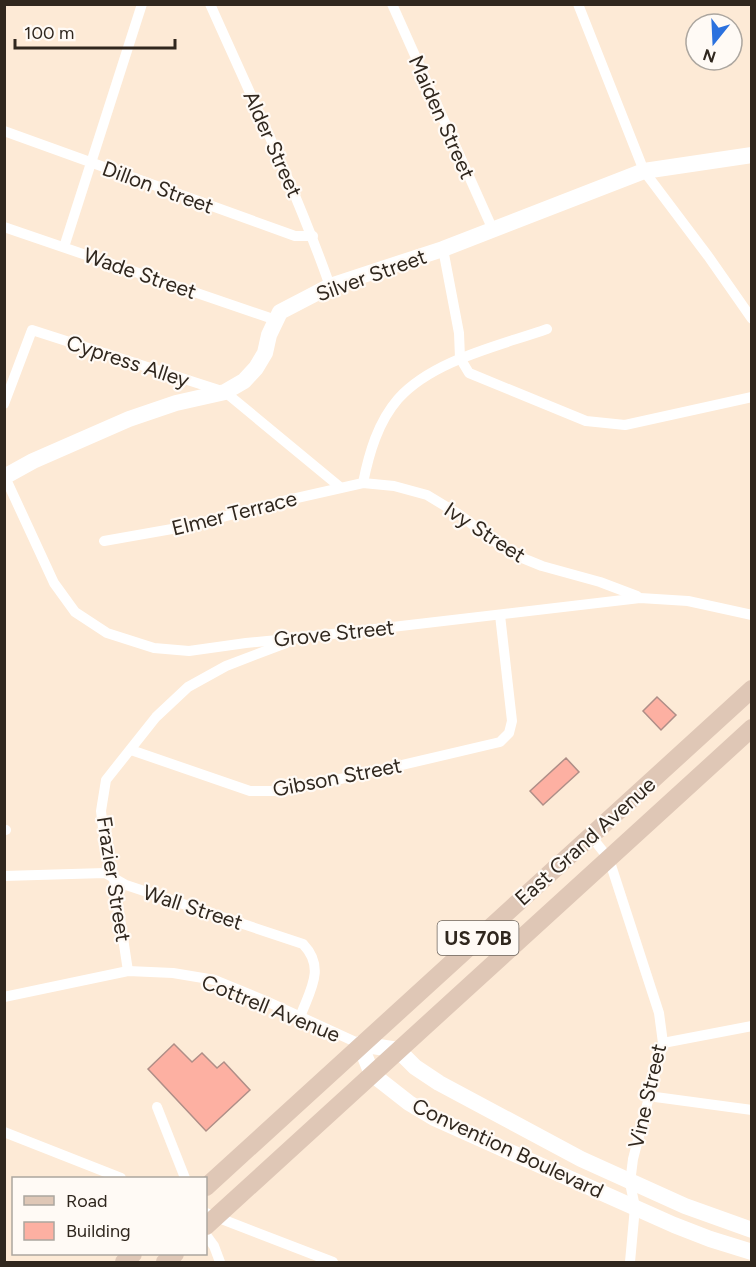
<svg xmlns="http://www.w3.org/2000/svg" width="756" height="1267" viewBox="0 0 756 1267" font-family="Figtree,sans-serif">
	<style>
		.building { fill: #fdb0a2; stroke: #af8e87; stroke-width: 1.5 }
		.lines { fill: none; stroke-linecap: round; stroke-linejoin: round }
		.street { stroke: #fff; stroke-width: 10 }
		.secondary { stroke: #fff; stroke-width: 16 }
		.primary { stroke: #dfc7b6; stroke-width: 18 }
		.labels { text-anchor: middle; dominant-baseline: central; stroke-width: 4.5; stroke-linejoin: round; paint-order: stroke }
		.shield { fill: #fffaf5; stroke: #6e665e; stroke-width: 1.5 }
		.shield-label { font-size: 20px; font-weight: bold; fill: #30271e }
		.street-label { font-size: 21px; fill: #30271e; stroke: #fffaf5 }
	</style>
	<rect width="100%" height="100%" fill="#fdead6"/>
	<!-- building -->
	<g class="building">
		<polygon points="657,697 676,715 661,730 643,711"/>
		<polygon points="566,758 579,772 543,805 530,791"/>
		<polygon points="174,1044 192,1062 202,1053 217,1068 224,1062 250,1090 206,1131 148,1069"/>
	</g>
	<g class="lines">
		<!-- street -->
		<g class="street">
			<path d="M210,4c42,94 86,186 120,282"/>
			<polyline points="392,4 493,230"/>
			<polyline points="578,4 644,171 708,256 752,319"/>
			<polyline points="4,131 295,236 313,236"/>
			<polyline points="4,227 276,320"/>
			<polyline points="64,247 142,4"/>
			<polyline points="443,249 459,333 460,358 469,373 586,421 625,425 752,397"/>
			<polyline points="4,404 32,330 225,392 340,487"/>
			<polyline points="5,477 54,583 75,612 107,633 154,648 189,651 246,643 298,638 640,598 688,601 752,615"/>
			<path d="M363,483c6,-30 15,-61 35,-84 35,-39 101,-53 149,-70"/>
			<polyline points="104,541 189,526 279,502 363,483 394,486 427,495 460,515 510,553 542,566 600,582 637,596"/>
			<polyline points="131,750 250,791 280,791 355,776 500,742 509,733 512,721 500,615"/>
			<polyline points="4,830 6,830"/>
			<polyline points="591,836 609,859 659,1013 663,1043 633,1159 630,1183 635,1207 630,1262"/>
			<path d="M4,876l101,-3 21,12 177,59c23,24 7,46 -3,73"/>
			<polyline points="128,971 114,879 105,845 101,811 106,780 156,717 188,687 226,666 286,643"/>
			<polyline points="4,997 128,971 173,973 215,980 266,1001 360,1044"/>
			<polyline points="663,1043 752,1026"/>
			<polyline points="648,1096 752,1110"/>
			<polyline points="157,1107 185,1178"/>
			<polyline points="4,1132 121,1178"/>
			<polyline points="206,1213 333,1262"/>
			<polyline points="206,1235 214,1246 220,1262"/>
		</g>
		<!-- secondary -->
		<g class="secondary">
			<polyline points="4,477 33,461 129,419 176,403 225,392 244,381 256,368 265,353 269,335 280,312 330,286 443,249 644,171 752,155"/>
			<polyline points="360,1044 372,1074 409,1103 434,1118 674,1225 710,1239 752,1252"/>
			<polyline points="360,1044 398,1050 415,1067 439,1083 581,1159 685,1206 752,1230"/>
		</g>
		<!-- primary -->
		<g class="primary">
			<polyline points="206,1187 752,689"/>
			<polyline points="206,1226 752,728"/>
			<polyline points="124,1262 133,1254"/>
			<polyline points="165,1262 175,1254"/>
		</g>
	</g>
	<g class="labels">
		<!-- shield labels -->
		<rect class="shield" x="437.5" y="921" width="81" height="34" rx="4.5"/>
		<g class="shield-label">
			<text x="478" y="938">US 70B</text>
		</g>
		<!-- street labels -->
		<g class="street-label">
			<text transform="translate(442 117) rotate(66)">Maiden Street</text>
			<text transform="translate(273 144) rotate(66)">Alder Street</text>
			<text transform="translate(158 187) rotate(20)">Dillon Street</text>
			<text transform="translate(140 273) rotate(19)">Wade Street</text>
			<text transform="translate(371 275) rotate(-20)">Silver Street</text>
			<text transform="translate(128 361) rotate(18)">Cypress Alley</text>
			<text transform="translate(234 513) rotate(-14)">Elmer Terrace</text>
			<text transform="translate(485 532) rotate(33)">Ivy Street</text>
			<text transform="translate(334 633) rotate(-6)">Grove Street</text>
			<text transform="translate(337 777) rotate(-11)">Gibson Street</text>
			<text transform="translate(585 841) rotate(-42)">East Grand Avenue</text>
			<text transform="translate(114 879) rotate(81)">Frazier Street</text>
			<text transform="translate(193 907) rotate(18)">Wall Street</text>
			<text transform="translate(271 1008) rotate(22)">Cottrell Avenue</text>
			<text transform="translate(647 1096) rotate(-77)">Vine Street</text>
			<text transform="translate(508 1148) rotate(25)">Convention Boulevard</text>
		</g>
	</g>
	<!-- border -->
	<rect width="756" height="1267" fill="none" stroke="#30271e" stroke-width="12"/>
	<!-- legend -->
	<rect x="12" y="1177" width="195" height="78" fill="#fffaf5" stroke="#aca69f" stroke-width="1.5"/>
	<rect x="24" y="1196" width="30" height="9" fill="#dfc7b6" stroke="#aca69f" stroke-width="1.5"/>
	<text x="66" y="1207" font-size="18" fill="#30271e">Road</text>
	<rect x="24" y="1222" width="30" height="18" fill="#fdb0a2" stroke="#aca69f" stroke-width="1.5"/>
	<text x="66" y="1237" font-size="18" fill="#30271e">Building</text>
	<!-- north arrow -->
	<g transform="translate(714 42) rotate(198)"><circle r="28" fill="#fffaf5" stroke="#aca69f" stroke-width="1.5"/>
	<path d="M0-4.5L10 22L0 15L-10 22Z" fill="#2b71de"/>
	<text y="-9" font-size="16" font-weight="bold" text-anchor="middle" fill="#30271e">N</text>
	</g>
	<!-- scale -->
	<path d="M15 39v9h160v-9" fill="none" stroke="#30271e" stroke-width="3"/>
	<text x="24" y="39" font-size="18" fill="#30271e" stroke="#fffaf5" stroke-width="4.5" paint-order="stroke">100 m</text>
</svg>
